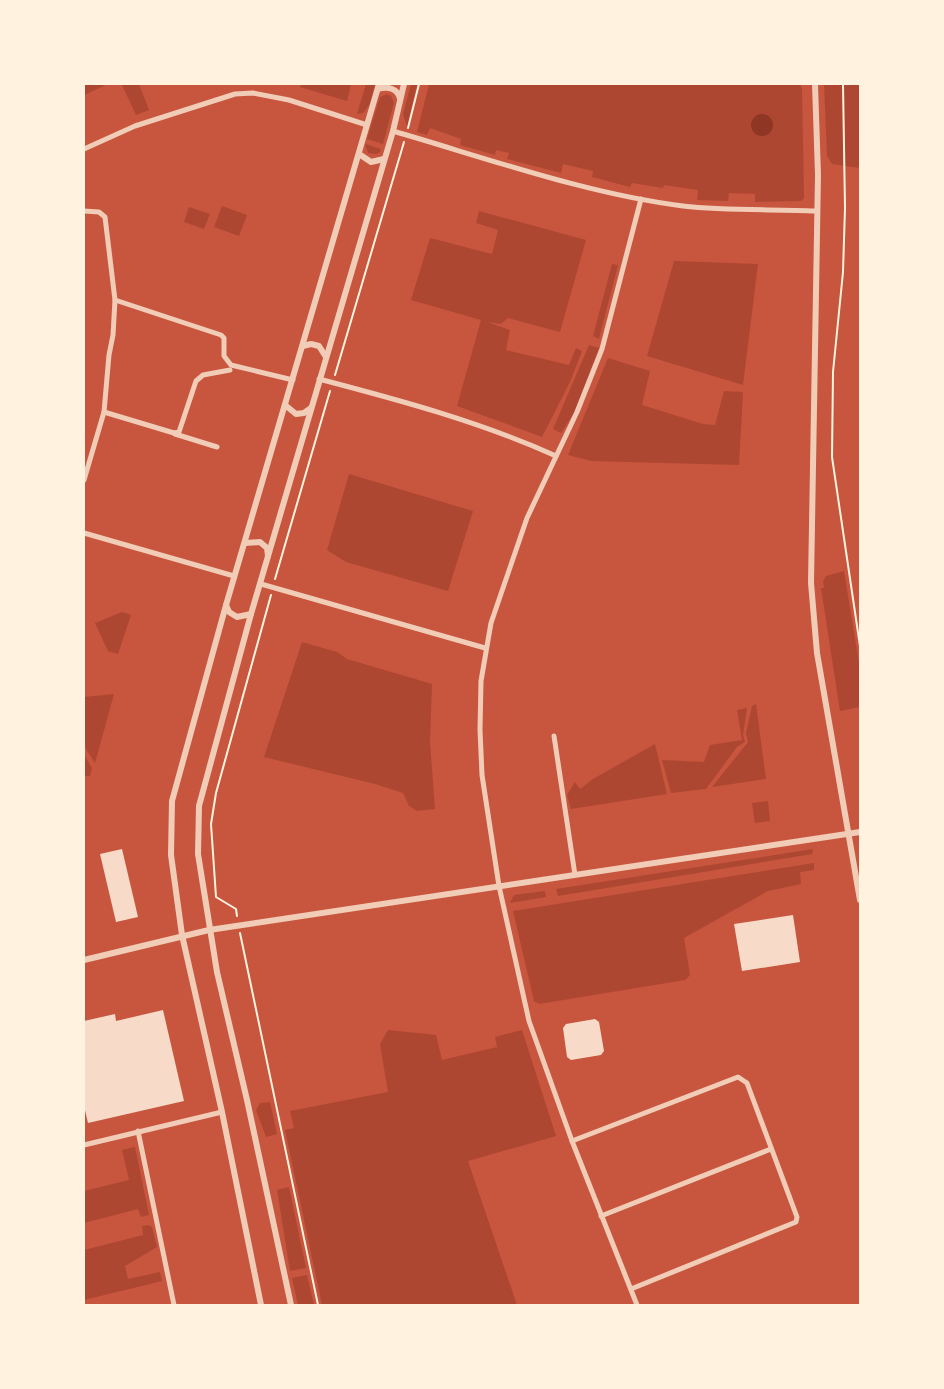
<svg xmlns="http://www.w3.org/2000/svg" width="944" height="1389" viewBox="0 0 944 1389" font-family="'Source Sans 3',sans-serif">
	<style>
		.green { fill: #ae4732 }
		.water { fill: #8f3625 }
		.building { fill: #f7dbc8 }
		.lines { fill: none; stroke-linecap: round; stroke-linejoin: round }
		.path { stroke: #fff3e0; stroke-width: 2 }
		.minor { stroke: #f1ccb7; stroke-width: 5 }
		.tertiary { stroke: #f1ccb7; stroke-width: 6 }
	</style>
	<rect width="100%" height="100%" fill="#c8553d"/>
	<!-- green -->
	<g class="green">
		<polygon points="84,84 108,84 84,95"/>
		<polygon points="139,84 149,110 136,115 122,85"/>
		<polygon points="301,84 351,84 347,101 300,87"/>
		<polygon points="366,84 375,84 370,104 363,113 357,114"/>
		<polygon points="411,84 417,84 407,127 403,114"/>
		<polygon points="429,84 800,84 802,89 804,198 801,201 755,202 755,194 729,193 728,201 697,200 698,190 664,185 663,188 632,183 630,187 592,177 593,171 563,164 561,173 507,159 509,153 496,150 495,155 460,145 461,139 430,128 427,135 417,132"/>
		<polygon points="824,84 860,84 860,168 832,164 827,156"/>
		<polygon points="387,94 391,96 394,103 383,144 367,139 380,97"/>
		<polygon points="365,144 381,149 380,152 376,154 368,153"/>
		<polygon points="222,206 247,215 239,236 214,227"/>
		<polygon points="189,207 210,214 204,229 184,222"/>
		<polygon points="479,211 586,240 560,332 508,318 501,324 487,322 510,330 506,350 569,365 576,348 582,351 570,382 542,437 457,406 481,320 411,300 430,238 492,254 498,230 476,223"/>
		<polygon points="674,261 758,264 743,385 647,356"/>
		<polygon points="612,264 618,265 599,339 593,336"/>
		<polygon points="589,345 599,348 575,411 561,433 553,429"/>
		<polygon points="608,358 650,371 642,405 703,424 715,425 724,391 743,392 739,465 591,461 568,455"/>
		<polygon points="349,474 473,511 448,591 346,562 327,550"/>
		<polygon points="844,571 860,669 860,707 840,711 821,588 824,588 823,581 826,576"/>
		<polygon points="122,612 131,615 118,654 108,651 95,623"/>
		<polygon points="302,642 337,652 347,659 432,684 430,742 435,809 417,811 409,806 403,793 375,784 264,757"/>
		<polygon points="114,694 95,763 84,746 84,697"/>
		<polygon points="756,704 766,779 712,787 748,742 746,733 752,706"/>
		<polygon points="747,708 743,735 745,742 737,747 706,789 671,793 662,760 704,762 710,745 742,740 737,710"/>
		<polygon points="655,744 667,794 571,809 567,795 575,782 580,789 593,779"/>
		<polygon points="84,755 92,768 90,776 84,776"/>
		<polygon points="768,801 770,821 755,823 752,803"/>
		<polygon points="813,849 812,854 558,896 556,889"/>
		<polygon points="814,863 814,870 800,872 801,884 768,891 684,938 690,975 685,980 539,1004 534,1001 513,911"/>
		<polygon points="545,891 546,897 510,903 514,895"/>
		<polygon points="388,1030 436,1035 442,1060 497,1047 495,1037 522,1030 556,1136 468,1161 517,1305 322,1305 285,1130 294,1128 290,1111 388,1092 380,1044"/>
		<polygon points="270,1102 277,1134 266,1137 256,1110 260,1103"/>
		<polygon points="135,1147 149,1215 141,1217 138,1209 84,1223 84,1191 129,1180 122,1150"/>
		<polygon points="289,1187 306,1268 290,1271 277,1190"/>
		<polygon points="148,1225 152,1227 157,1247 125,1266 128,1279 160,1272 162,1281 84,1300 84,1250 143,1235 142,1226"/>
		<polygon points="307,1275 314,1305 298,1305 292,1278"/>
	</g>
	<!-- water -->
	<circle class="water" cx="762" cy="125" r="11"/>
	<!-- building -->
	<g class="building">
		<polygon points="122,849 138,917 116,922 100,854"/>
		<polygon points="793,915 800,962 742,971 734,924"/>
		<polygon points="163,1010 184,1101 88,1123 84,1106 84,1021 115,1014 116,1021"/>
		<polygon points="595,1019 599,1022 604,1051 601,1055 571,1060 567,1057 563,1028 566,1024"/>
	</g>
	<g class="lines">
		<!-- path -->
		<g class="path">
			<polyline points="843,84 845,208 843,272 833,372 832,457 860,646"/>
			<polyline points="408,128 419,84"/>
			<polyline points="335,375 404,142"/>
			<polyline points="275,579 330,391"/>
			<polyline points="237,916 236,909 216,897 211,824 216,793 271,595"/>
			<polyline points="240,933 318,1305"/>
		</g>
		<!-- minor -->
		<g class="minor">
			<path d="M393,131c93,27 194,63 290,75 44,5 89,3 133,5"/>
			<polyline points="84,149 135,126 235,94 253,93 289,100 367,125"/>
			<polyline points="84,211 99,212 105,217 115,300 113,335 109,355 104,412 84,480"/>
			<polyline points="115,300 221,335 224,338 224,356 231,365 293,380"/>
			<path d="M319,379c80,21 162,43 237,77"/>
			<polyline points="104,412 174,433 179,432 196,381 203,375 230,370"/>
			<polyline points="175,434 217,447"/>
			<polyline points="84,533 234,576"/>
			<polyline points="261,584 485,648"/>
			<polyline points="554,736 575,875"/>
			<polyline points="138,1131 174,1305"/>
			<polyline points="572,1141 738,1077 747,1083 797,1217 796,1222 631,1289"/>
			<polyline points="84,1145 222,1112"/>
			<polyline points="601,1216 771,1149"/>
			<polyline points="637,1305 572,1141 529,1021 499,886 482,775 480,730 481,681 491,623 527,518 577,412 602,349 641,199"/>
		</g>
		<!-- tertiary -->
		<g class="tertiary">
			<polyline points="815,84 818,175 811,583 817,653 860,900"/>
			<path d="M378,89c9,-3 20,-1 22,10"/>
			<polyline points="359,154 371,162 384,159"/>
			<polyline points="303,346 311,344 319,346 326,357"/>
			<polyline points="285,405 296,414 304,413 311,408"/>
			<polyline points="245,543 260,542 267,548 268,556"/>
			<polyline points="226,605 229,612 237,617 251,614"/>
			<polyline points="84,960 209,930 860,832"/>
			<polyline points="261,1305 222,1112 182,935 171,855 172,801 226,605 379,84"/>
			<polyline points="291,1305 247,1100 217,972 198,854 199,806 251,614 393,131 404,84"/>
		</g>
	</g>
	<!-- border -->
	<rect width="944" height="1389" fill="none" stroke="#fff3e0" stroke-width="170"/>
</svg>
